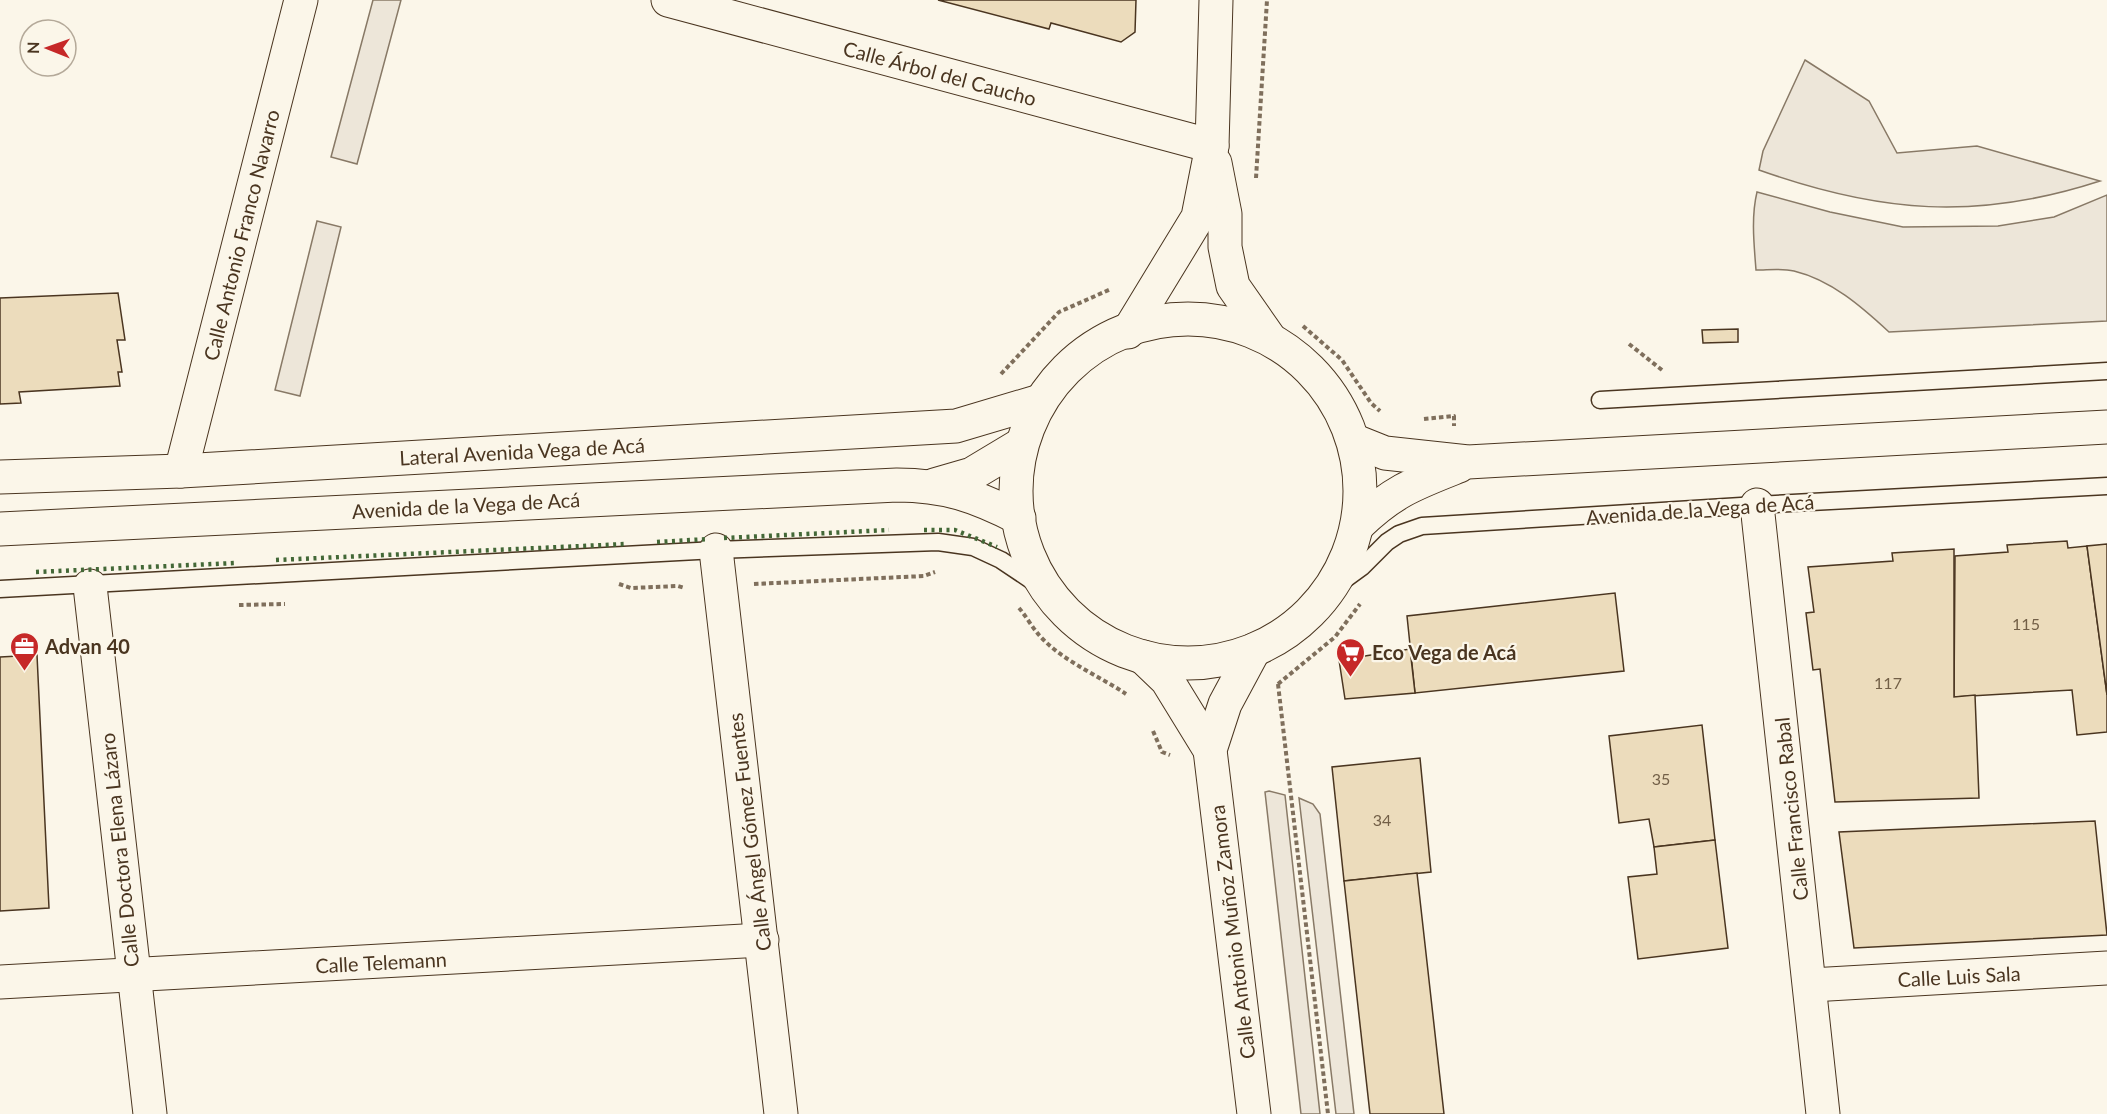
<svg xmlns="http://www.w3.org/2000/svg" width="2107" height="1114" viewBox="0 0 2107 1114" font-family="Lato,sans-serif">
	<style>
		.green { fill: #ede6d9; stroke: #887966; stroke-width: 1.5 }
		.building { fill: #ecdcbc; stroke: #4a3520; stroke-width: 1.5 }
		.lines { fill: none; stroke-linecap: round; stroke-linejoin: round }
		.lane-casing { stroke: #4a3520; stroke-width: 19 }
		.street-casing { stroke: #4a3520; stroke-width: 35 }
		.secondary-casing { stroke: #4a3520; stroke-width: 35 }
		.path { stroke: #7f6f5c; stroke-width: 4; stroke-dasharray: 4.5 3; stroke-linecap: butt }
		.lane { stroke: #fbf6e9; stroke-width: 16 }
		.street { stroke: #fbf6e9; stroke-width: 33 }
		.secondary { stroke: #fbf6e9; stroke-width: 33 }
		.hedge { stroke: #436837; stroke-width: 4.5; stroke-dasharray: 3 4.5; stroke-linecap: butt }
		.labels { text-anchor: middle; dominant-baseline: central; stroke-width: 4.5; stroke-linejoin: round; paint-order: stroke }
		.number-label { font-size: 16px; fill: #725f47 }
		.street-label { font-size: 20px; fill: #4a3520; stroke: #fbf6e9 }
		.poi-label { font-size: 20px; font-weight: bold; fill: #4a3520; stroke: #fbf6e9; text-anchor: start }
	</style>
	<rect width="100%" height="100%" fill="#fbf6e9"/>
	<!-- green -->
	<g class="green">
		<polygon points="373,0 401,0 357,164 331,157"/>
		<path d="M1805,60l64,41 28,52 80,-7 123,35c-123,40 -220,32 -341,-11l4,-19z"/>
		<path d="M1757,192l73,20 73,15 95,-1 56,-9 53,-22v126l-218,11c-28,-26 -58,-52 -95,-61 -12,-3 -26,-1 -38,-1 -2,-26 -5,-53 1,-78z"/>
		<polygon points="317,221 341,227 300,396 275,390"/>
		<polygon points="1269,791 1285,795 1320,1114 1301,1114 1265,792"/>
		<polygon points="1299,798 1313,804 1320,814 1354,1114 1336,1114"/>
	</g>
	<!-- building -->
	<g class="building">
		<polygon points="938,0 1136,0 1135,32 1121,42 1051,23 1049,29"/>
		<polygon points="118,293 125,340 117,340 122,372 118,372 120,386 19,392 21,403 0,404 0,298"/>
		<polygon points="1738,329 1738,342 1703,343 1702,330"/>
		<polygon points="2067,541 2068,548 2087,546 2107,695 2107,732 2077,735 2072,690 1954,697 1955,556 2008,552 2007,545"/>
		<polygon points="2107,544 2107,695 2087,546"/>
		<polygon points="1954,549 1954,697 1975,695 1979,798 1835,802 1820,669 1813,670 1806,613 1814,612 1808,567 1893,561 1892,553"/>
		<polygon points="1615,593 1624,671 1415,693 1407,616"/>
		<polygon points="1410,649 1415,693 1345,699 1339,660"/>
		<polygon points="37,655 49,908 0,911 0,657"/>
		<polygon points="1702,725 1715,840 1654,847 1649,819 1619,823 1609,736"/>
		<polygon points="1420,758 1431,872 1344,881 1332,767"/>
		<polygon points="2095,821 2107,935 1854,948 1839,832"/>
		<polygon points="1715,840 1728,948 1638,959 1628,877 1657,874 1654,847"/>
		<polygon points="1417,873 1444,1114 1370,1114 1344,881"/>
	</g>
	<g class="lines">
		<defs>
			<g id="lane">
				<polyline points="1600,400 2107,371"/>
				<polyline points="0,589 716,550 938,542 973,547 1001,560 1050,593"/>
				<polyline points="1318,599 1362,567 1387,542 1399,534 1422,526 1757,505 2107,486"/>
			</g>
			<g id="street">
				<polyline points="668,0 1212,146"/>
				<polyline points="1215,163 1225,214 1225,247 1233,286 1270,339"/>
				<polyline points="1128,332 1198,217 1212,146 1216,0"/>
				<polyline points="181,471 301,0"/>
				<polyline points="0,477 181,471 956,426 1040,401"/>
				<polyline points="1757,505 1823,1114"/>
				<polyline points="716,550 781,1114"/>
				<polyline points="90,586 150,1114"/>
				<polyline points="0,982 762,940"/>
				<polyline points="1811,985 2107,968"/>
			</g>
			<g id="secondary">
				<circle cx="1188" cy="491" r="172"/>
				<polyline points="1355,441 1385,453 1468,462 2107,427"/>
				<polyline points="934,485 972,474 1017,447"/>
				<path d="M1359,524c34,-33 57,-41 100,-58"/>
				<path d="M0,529l897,-44c48,0 79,11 122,33"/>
				<polyline points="1254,650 1225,704 1210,750 1254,1114"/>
				<polyline points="1143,657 1167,680 1210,750"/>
			</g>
		</defs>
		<!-- lane casing -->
		<use href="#lane" class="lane-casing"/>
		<!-- street casing -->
		<use href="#street" class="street-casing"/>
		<!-- secondary casing -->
		<use href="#secondary" class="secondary-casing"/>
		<!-- path -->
		<g class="path">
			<polyline points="1256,178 1267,0"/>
			<polyline points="1303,326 1342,360 1371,403 1380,411"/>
			<polyline points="1629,344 1662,370"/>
			<polyline points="1001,374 1059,312 1111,289"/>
			<polyline points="1424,419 1454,416 1454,426"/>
			<polyline points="619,584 631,588 678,586 685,588"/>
			<polyline points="754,584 924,576 935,572"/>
			<polyline points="239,605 285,604"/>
			<path d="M1019,608c7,8 13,19 20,27 23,26 59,40 87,59"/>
			<polyline points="1278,684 1335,637 1360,604"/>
			<polyline points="1278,684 1328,1114"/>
			<polyline points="1153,731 1162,752 1170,755"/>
		</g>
		<!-- lane -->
		<use href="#lane" class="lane"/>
		<!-- street -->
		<use href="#street" class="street"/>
		<!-- secondary -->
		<use href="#secondary" class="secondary"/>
		<!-- hedge -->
		<g class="hedge">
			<polyline points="924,530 955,530 997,547"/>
			<polyline points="724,538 889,530"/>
			<polyline points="657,542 709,539"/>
			<polyline points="276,560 626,544"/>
			<polyline points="36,572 236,563"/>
		</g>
	</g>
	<!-- icons -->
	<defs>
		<symbol id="office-pin" viewBox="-11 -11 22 30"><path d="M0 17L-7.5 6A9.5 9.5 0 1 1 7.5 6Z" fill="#c62828" stroke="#fbf6e9"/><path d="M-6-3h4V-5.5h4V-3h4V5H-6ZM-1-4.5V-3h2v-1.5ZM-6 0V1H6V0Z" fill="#fff"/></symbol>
		<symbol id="supermarket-pin" viewBox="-11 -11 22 30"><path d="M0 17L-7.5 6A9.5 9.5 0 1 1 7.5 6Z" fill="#c62828" stroke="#fbf6e9"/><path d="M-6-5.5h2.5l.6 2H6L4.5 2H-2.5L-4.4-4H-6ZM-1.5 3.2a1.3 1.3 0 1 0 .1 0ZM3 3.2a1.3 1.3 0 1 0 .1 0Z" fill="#fff"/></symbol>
	</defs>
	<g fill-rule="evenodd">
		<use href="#office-pin" x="8" y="630" width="33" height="45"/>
		<use href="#supermarket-pin" x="1334" y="636" width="33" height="45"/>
	</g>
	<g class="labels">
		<!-- number labels -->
		<g class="number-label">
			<text x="2026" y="623">115</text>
			<text x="1888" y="682">117</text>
			<text x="1661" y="778">35</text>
			<text x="1382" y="819">34</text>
		</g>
		<!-- street labels -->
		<g class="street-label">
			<text transform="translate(940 73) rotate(15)">Calle Árbol del Caucho</text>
			<text transform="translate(241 235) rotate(-76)">Calle Antonio Franco Navarro</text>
			<text transform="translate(522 451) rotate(-3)">Lateral Avenida Vega de Acá</text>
			<text transform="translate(466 505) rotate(-3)">Avenida de la Vega de Acá</text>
			<text transform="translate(1700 509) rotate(-4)">Avenida de la Vega de Acá</text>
			<text transform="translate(1791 809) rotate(-96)">Calle Francisco Rabal</text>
			<text transform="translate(749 832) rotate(-97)">Calle Ángel Gómez Fuentes</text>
			<text transform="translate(119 850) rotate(-96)">Calle Doctora Elena Lázaro</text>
			<text transform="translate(1232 932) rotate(-97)">Calle Antonio Muñoz Zamora</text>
			<text transform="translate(381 962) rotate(-3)">Calle Telemann</text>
			<text transform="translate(1959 976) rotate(-3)">Calle Luis Sala</text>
		</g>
		<!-- poi labels -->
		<g class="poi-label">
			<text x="45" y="646">Advan 40</text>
			<text x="1372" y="652">Eco Vega de Acá</text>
		</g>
	</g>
	<!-- north arrow -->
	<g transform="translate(48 48) rotate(271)"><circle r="28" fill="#fbf6e9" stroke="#b4a999" stroke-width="1.5"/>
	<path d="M0-4.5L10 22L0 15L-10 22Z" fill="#c62828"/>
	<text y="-9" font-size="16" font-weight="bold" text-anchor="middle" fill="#4a3520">N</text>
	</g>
</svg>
